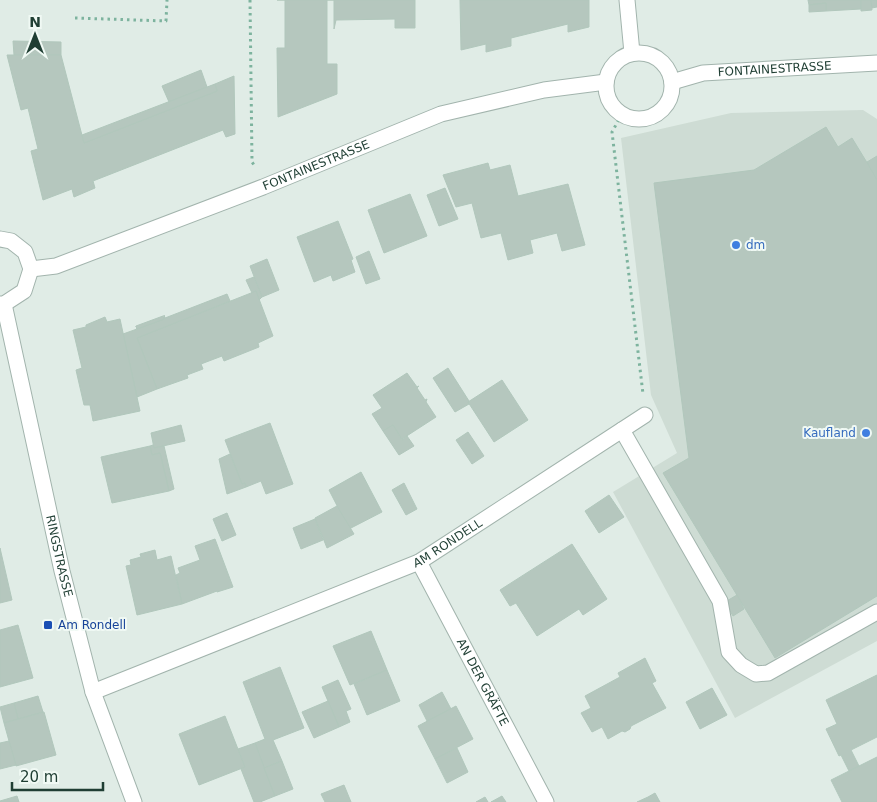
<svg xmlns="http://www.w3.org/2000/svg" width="877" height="802" viewBox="0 0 877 802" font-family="'DejaVu Sans',sans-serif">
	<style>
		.built { fill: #cedcd4 }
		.building { fill: #b5c7be; stroke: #b1c7bc }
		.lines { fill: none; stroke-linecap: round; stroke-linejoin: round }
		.lane-casing { stroke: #a2b4ad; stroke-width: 17 }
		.street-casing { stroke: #a2b4ad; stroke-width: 17 }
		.path { stroke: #7db39e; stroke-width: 3; stroke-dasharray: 2.5 4; stroke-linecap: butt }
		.lane { stroke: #fff; stroke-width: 15 }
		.street { stroke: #fff; stroke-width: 15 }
		.shop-dot { fill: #3f7fe0; stroke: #f0f9f4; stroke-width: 2 }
		.transit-dot { fill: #1a4fb4; stroke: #f0f9f4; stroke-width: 2 }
		.labels { text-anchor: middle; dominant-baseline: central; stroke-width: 4; stroke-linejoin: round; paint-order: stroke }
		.street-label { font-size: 12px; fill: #1f3e33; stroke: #f0f9f4 }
		.shop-label { font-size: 12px; fill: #366cbe; stroke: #f0f9f4; text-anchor: start }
		.transit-label { font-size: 12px; fill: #164399; stroke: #f0f9f4; text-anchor: start }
	</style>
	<rect width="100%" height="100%" fill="#e0ece6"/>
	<!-- built -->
	<polygon class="built" points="863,110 877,119 877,641 735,718 613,492 677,453 651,395 621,138 731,113"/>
	<!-- building -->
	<g class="building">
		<polygon points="277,0 415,0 415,28 395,28 395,19 336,20 334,29 334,0 327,0 327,64 337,64 337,94 278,117 277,48 285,48 285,0"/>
		<polygon points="460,0 589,0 589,27 568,32 568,24 511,38 511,46 486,52 486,44 461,50"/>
		<polygon points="808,0 863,0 861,0 861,9 826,11 826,3 809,5"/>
		<polygon points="861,0 871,0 872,10 861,11"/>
		<polygon points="871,0 877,0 877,7 872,8"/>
		<polygon points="826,3 826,11 809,12 809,5"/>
		<polygon points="13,41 61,42 61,55 14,55"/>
		<polygon points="7,55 61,55 84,143 217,91 215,84 234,76 235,134 226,137 223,130 93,181 95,188 74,197 72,189 43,200 31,151 38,149 28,108 21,110"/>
		<polygon points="201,70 207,87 169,102 162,86"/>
		<polygon points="215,84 217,91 84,143 82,135"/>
		<polygon points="826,127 838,147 852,138 877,179 877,596 775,658 663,473 689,458 654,183 754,170"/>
		<polygon points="877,156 877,180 867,162"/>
		<polygon points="488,163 490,170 510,165 518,196 568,184 585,245 562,251 557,233 530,240 533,253 508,260 501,233 481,238 472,203 456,207 443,175"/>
		<polygon points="445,188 458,219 439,226 427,195"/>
		<polygon points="410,194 427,236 384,253 368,210"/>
		<polygon points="338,221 353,259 351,260 355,272 333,281 331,275 314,282 297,237"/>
		<polygon points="369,251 380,279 366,284 356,257"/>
		<polygon points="267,259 279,290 262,297 250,266"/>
		<polygon points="254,277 262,297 259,300 256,291 252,293 246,280"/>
		<polygon points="256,291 273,336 258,343 259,347 224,361 222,356 201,364 203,369 187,375 188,378 157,389 137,338"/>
		<polygon points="227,294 230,301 137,338 157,389 137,397 123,334 137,329 136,326 137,329 164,319 164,315 165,318"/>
		<polygon points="163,316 164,319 137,329 136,326"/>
		<polygon points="105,317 107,322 120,319 140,411 93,421 90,405 84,405 76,370 82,368 73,330 86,327 86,325"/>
		<polygon points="448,368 469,401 468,402 469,404 455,412 433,378"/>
		<polygon points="407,373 417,387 419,386 417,388 425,400 427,399 426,402 436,417 402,439 393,425 383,431 372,414 382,408 373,395"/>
		<polygon points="502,380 528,420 494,442 468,402"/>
		<polygon points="270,423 293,484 266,494 261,481 246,487 245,483 242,484 225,440"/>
		<polygon points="181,425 185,441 154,448 151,433"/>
		<polygon points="393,425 402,440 407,436 414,446 399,455 383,431"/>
		<polygon points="468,432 484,456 472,464 456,440"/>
		<polygon points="153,445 154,448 164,446 174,489 169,491 160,453 152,455 150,446"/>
		<polygon points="150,446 152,455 160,453 169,491 112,503 101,457"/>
		<polygon points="230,454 242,484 245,483 246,487 227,494 219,459"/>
		<polygon points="361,472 382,512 349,529 329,490"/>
		<polygon points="404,483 417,509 406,515 392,490"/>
		<polygon points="609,495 624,517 599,533 585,511"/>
		<polygon points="337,506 354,534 327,548 315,518"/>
		<polygon points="227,513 236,535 222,541 213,519"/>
		<polygon points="315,519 323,540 301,549 293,528"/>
		<polygon points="215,539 233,587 217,592 217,591 182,604 176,575 180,573 178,568 200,560 195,546"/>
		<polygon points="572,544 607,599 583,615 579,609 537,636 516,603 510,606 500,590"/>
		<polygon points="0,548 12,600 0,603"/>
		<polygon points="155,550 157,560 171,556 182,604 137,615 126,566 131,565 130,560 141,557 140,554"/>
		<polygon points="737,595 744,609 733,616 725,602"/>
		<polygon points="18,625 33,678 0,687 0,630"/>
		<polygon points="371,631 387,670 350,685 333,646"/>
		<polygon points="645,658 656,681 652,683 666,708 631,726 630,729 625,732 622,731 608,739 602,727 592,732 581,713 591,708 585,696 620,677 618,673"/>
		<polygon points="280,667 304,728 273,740 282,761 264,768 255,743 265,739 243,682"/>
		<polygon points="387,670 400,701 367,715 354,684"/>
		<polygon points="877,675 877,737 851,750 859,766 849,771 841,755 839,756 826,729 837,724 826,700"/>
		<polygon points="338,680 351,709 346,711 350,722 339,727 322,687"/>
		<polygon points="712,688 727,715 700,729 686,702"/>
		<polygon points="442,692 451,709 427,721 419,705"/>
		<polygon points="38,696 43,712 18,719 14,703"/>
		<polygon points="328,701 339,727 314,738 302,712"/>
		<polygon points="14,703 18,719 4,723 0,707"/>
		<polygon points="456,706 473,739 435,759 418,726"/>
		<polygon points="44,712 56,755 16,766 4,723"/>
		<polygon points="225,716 245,767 199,785 179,734"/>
		<polygon points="9,741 16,765 0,769 0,743"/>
		<polygon points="255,743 275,796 260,802 254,802 241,769 245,767 238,749"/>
		<polygon points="457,748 468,772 447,783 435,759"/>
		<polygon points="877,757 877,802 842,802 831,780"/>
		<polygon points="282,761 293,789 275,796 264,768"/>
		<polygon points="344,785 351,802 325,802 321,794"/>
		<polygon points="655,793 660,802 637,802 648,797"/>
		<polygon points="17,796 19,802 0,802 0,801"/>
		<polygon points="502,796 506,802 491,802"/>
		<polygon points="485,797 488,802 476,802"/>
	</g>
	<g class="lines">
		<defs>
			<polyline id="lane" points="622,430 720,601 729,652 741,665 756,674 768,673 877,612"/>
			<g id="street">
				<polyline points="627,0 632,53"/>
				<circle cx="639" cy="86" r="33"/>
				<path id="s1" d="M672,82l31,-9 174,-10"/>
				<polyline points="0,239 11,241 25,252 31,269 24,291 4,304 0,304"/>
				<path id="s2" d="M31,269l25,-3 207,-79 178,-73 103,-24 62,-8"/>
				<path id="s3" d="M4,304l58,267 31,121 41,110"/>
				<path id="s4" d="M419,562l127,240"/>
				<path id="s5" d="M93,692l326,-130 226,-147"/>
			</g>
		</defs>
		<!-- lane casing -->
		<use href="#lane" class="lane-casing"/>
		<!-- street casing -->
		<use href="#street" class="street-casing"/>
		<!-- path -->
		<g class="path">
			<polyline points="250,0 252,162 254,165"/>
			<polyline points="75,18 166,21 167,0"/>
			<polyline points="622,114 612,132 643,394"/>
		</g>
		<!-- lane -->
		<use href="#lane" class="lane"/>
		<!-- street -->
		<use href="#street" class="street"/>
	</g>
	<!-- markers -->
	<g class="shop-dot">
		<circle cx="736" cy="245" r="5"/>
		<circle cx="866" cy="433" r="5"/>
	</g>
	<rect class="transit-dot" x="43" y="620" width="10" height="10" rx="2.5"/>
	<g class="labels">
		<!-- street labels -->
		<g class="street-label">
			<text stroke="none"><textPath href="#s1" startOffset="104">FONTAINESTRASSE</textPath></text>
			<text stroke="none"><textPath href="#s2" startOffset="304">FONTAINESTRASSE</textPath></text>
			<text stroke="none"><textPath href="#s5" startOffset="385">AM RONDELL</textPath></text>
			<text stroke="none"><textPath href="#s3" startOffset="258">RINGSTRASSE</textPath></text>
			<text stroke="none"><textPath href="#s4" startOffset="136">AN DER GRÄFTE</textPath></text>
		</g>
		<!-- shop labels -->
		<g class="shop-label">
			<text x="746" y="245">dm</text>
			<text x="856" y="433" text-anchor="end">Kaufland</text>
		</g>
		<!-- transit labels -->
		<g class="transit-label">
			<text x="58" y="625">Am Rondell</text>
		</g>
	</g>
	<!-- north arrow -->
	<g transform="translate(35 35)" stroke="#f0f9f4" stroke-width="4" paint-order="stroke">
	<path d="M0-4L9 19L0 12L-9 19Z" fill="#1f3e33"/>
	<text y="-8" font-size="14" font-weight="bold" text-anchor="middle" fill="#1f3e33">N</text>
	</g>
	<!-- scale -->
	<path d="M12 782v8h91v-8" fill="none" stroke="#1f3e33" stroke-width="2.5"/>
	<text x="20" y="782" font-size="15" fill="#1f3e33" stroke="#f0f9f4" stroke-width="4" paint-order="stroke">20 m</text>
</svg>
